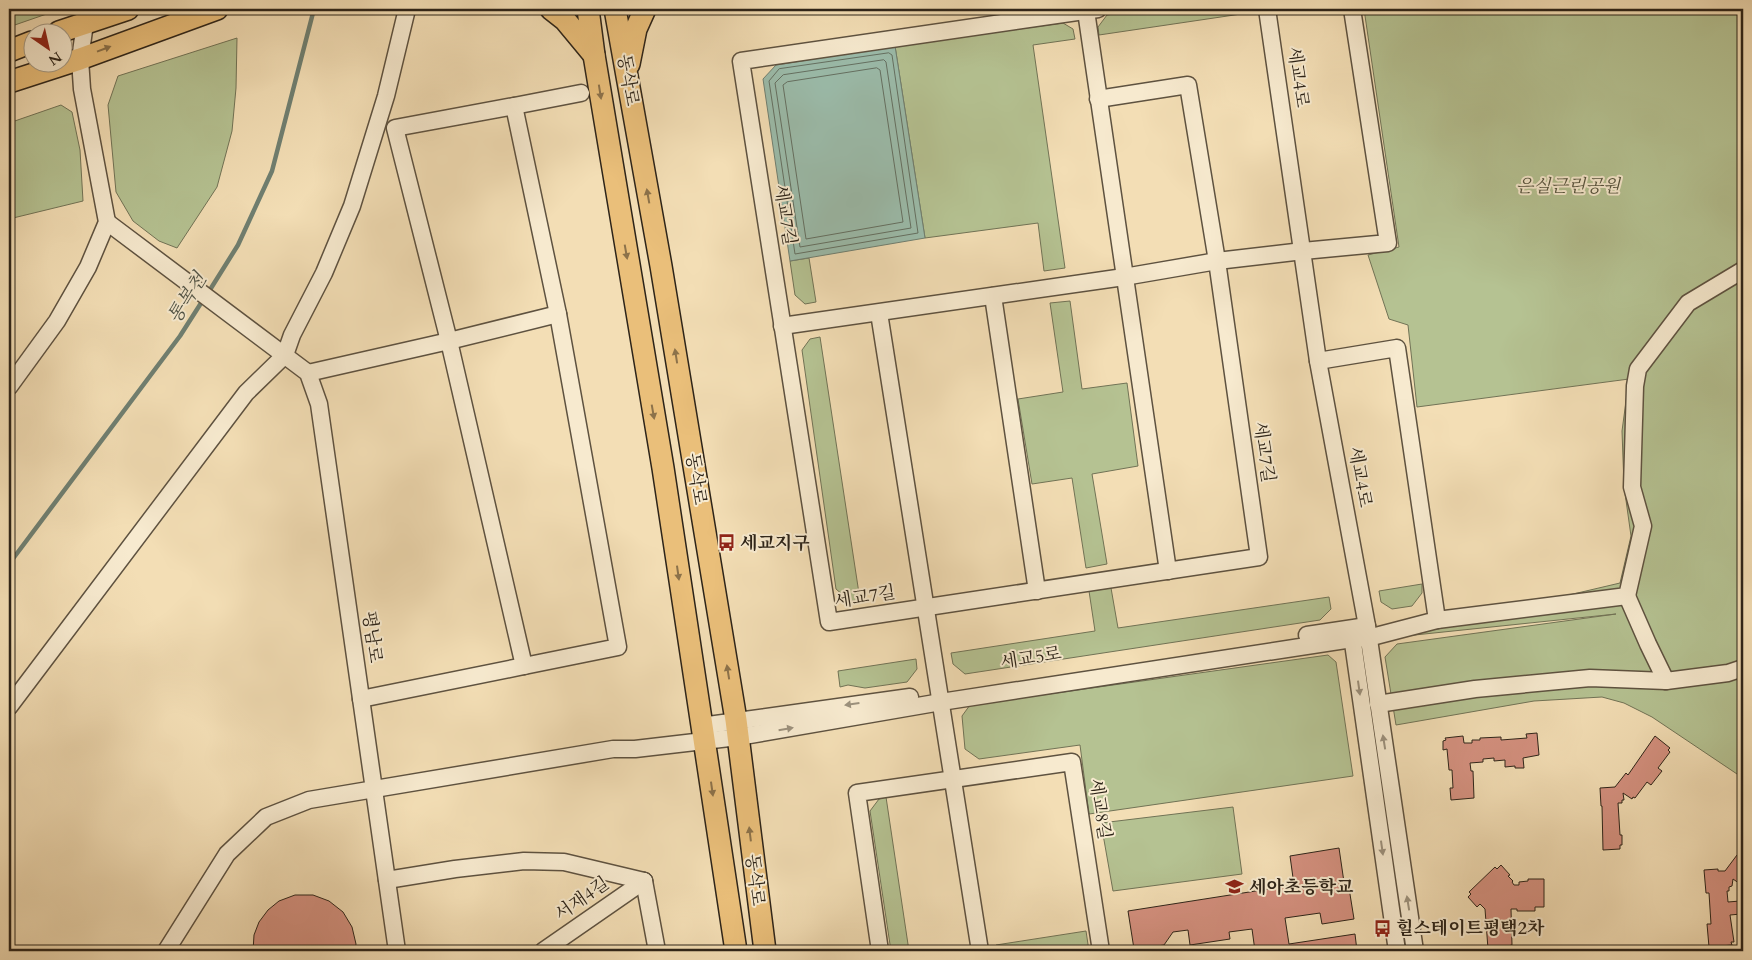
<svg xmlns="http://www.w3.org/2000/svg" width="1752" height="960" viewBox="0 0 1752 960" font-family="Cardo,'Noto Serif KR',serif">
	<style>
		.green { fill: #b5c292; stroke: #717356 }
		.water { fill: #9bbcab; stroke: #6f7f71 }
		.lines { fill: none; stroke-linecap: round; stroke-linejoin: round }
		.shore { stroke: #647062; stroke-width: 1 }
		.stream { stroke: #6f7f71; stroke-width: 4.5 }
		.building { fill: #d59180; stroke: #2d2419 }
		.minor-casing { stroke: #5e5240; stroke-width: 19 }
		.major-casing { stroke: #2d2419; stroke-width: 24 }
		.minor { stroke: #f7eacf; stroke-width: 16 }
		.major { stroke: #eabf7a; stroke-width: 21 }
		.oneway { fill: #8c724a }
		.oneway2 { fill: #9c917d }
		.labels { text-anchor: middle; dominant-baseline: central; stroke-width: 4; stroke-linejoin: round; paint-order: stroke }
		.street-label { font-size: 18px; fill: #2d2419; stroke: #f7eacf }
		.park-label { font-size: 18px; font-style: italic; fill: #56533d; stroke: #f7eacf }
		.poi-label { font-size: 18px; font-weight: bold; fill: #2d2419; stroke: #f7eacf; text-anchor: start }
		.water-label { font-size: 19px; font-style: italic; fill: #4e5245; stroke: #f7eacf }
	</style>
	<rect width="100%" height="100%" fill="#f3deb5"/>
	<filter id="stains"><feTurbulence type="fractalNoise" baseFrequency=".004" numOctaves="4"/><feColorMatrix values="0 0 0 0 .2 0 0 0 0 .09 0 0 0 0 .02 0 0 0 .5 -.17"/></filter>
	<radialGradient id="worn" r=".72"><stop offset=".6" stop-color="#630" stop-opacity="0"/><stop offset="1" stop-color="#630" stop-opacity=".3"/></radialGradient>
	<!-- green -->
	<g class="green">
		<polygon points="19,9 61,9 9,27 9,12"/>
		<polygon points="1149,9 1240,9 1241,14 1099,35 1098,27 1107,15"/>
		<polygon points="1364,9 1743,9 1743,778 1652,717 1624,703 1602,697 1534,701 1396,725 1385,657 1397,644 1616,614 1386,638 1620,583 1631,536 1624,486 1622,431 1629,379 1417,407 1408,325 1389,319 1368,255 1399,247"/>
		<polygon points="1063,23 1073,29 1075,39 1033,45 1065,268 1044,271 1038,223 925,238 895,46"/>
		<polygon points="237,38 236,88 232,131 217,187 177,248 159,241 133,221 116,192 108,105 118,76"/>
		<polygon points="61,105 72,112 80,150 83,201 9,219 9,123"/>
		<polygon points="809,258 816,302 805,304 795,295 790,261"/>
		<polygon points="1070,301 1082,389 1127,383 1138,466 1092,474 1107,564 1086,568 1072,478 1032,484 1018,399 1063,392 1050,303"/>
		<polygon points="820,337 860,600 850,601 836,589 802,350 810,339"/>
		<polygon points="1422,584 1422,593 1412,606 1392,609 1381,602 1379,591"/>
		<polygon points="1111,588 1118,628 1329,597 1331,609 1320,620 965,674 953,664 951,653 1095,631 1089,591"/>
		<polygon points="1328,655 1336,662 1353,776 1089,814 1080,745 979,759 965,749 962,716 970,705"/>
		<polygon points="916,659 917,669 907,682 865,688 848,685 840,687 838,671"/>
		<polygon points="886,797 909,951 891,951 870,811 879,799"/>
		<polygon points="1233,807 1242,874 1113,891 1101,823"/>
		<polygon points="1086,931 1089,951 997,951 996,945"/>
	</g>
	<!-- water -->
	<polygon class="water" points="895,46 925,238 790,261 763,79 776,65"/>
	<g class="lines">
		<!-- shore -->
		<g class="shore">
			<polygon points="889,53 892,55 918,233 795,254 769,81 779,69"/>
			<polygon points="884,60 886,62 911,228 800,247 775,83 783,75"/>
			<polygon points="877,68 880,70 903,222 806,239 783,85 787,82"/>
		</g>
		<!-- stream -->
		<g class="stream">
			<polyline points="208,293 238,245 272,171 314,9"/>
			<polyline points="9,564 180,336 203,300"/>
		</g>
	</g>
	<!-- building -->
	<g class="building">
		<polygon points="1537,733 1539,755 1523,758 1524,768 1515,768 1515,766 1505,767 1505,760 1494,761 1494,758 1483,759 1483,762 1470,763 1471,771 1473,771 1474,798 1451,800 1450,788 1453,788 1452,770 1449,770 1447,749 1443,750 1443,741 1446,740 1445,738 1463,736 1464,743 1472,743 1472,740 1480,740 1480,738 1501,737 1501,740 1527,738 1526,734"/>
		<polygon points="1655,736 1670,748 1668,750 1670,752 1658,768 1662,771 1651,785 1647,782 1635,798 1633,797 1632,799 1623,793 1624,800 1622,800 1622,803 1618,803 1620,835 1622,835 1622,845 1620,845 1620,849 1603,850 1602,806 1601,806 1600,788 1615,787 1626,773 1628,775"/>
		<polygon points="1339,848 1345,889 1349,888 1354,919 1322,924 1320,913 1285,918 1289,944 1355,934 1357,951 1255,951 1252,929 1229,932 1230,939 1190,945 1188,930 1173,932 1164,945 1134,949 1128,911 1294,885 1290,856"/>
		<polygon points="1743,850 1743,886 1733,879 1732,886 1729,887 1729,891 1727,891 1728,902 1740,901 1741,914 1730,915 1734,942 1731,942 1732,945 1709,947 1707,924 1711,924 1709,893 1706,893 1704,870 1718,869 1718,871 1725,871 1737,855 1738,856"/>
		<polygon points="1501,865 1510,875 1508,876 1513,881 1512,882 1514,885 1519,885 1519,882 1528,881 1528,879 1544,879 1544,907 1535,907 1535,911 1517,911 1517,909 1511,909 1512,945 1508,946 1512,945 1512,951 1486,951 1486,949 1488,949 1485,909 1480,904 1477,907 1468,897 1471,894 1469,892 1495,867 1497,869"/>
		<polygon points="295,895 313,895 329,901 343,912 352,927 356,944 355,951 253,951 254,935 259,922 268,910 279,901"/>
	</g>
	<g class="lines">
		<defs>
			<g id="minor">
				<polyline points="1098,9 741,61 829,622 1259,557 1217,261 1188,85 1098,99"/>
				<polyline points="1267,9 1318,361 1367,626 1415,951"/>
				<polyline points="1086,11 1168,571"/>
				<polyline points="514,106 395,128 449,341 524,666 618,647 558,314"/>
				<polyline points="107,222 308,373 319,404 397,951"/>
				<polyline points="993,296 1037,591"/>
				<polyline points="879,313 980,951"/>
				<polyline points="782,326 1124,277 1217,261 1303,251 1388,243 1352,9"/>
				<polyline points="308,373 449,341 558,314 514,106 581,93"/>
				<polyline points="9,387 57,321 88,267 107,222 82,89 80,59 87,9"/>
				<polyline points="1627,596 1648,644 1666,681"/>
				<polyline points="1437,620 1627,596 1643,526 1632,487 1635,386 1638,369 1688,303 1743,270"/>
				<polyline points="1351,629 1397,951"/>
				<polyline points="1307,635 1367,626"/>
				<polyline points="361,699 524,666"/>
				<polyline points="1378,704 1475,689 1590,678 1666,681 1728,673 1743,668"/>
				<polyline points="9,707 246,393 285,355 292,335 324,273 352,206 386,96 407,9"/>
				<polyline points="701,726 910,697"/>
				<polyline points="387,880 455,869 524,861 564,862 644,881"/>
				<polyline points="644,881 657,951"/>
				<polyline points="166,951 227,854 266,817 309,800 613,749 635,749 738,737 941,702 1352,639 1368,638 1437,620 1397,348 1318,361"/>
				<polyline points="543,951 644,881"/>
				<polyline points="880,951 857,793 1072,762 1101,951"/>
			</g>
			<g id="major">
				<polyline points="551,9 565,20 594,55"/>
				<polyline points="588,9 594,55 663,468 736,951"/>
				<polyline points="615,9 661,266 736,720 765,951"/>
				<polyline points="59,32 128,9"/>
				<polyline points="9,51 32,42"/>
				<polyline points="629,64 636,29 645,9"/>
				<polyline points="9,82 80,59 217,9"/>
			</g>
		</defs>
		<!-- minor casing -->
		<use href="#minor" class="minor-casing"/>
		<!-- major casing -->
		<use href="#major" class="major-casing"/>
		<!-- minor -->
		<use href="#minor" class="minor"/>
		<!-- major -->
		<use href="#major" class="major"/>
	</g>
	<!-- one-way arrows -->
	<defs><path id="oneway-solid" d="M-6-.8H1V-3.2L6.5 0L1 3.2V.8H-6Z" transform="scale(1.25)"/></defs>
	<g class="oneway">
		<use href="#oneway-solid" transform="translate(104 49) rotate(-21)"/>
		<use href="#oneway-solid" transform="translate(600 92) rotate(81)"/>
		<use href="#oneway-solid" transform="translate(648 196) rotate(-100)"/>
		<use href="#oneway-solid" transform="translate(626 252) rotate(80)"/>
		<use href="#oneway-solid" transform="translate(676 356) rotate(-99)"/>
		<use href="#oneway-solid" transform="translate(653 412) rotate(80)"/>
		<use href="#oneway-solid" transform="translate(678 573) rotate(82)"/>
		<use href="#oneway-solid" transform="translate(728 672) rotate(-99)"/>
		<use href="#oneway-solid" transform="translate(712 789) rotate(82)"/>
		<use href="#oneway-solid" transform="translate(750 834) rotate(-97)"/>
	</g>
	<g class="oneway2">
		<use href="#oneway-solid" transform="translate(1359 688) rotate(82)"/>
		<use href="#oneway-solid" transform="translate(852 704) rotate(172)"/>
		<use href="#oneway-solid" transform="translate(786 729) rotate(-10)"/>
		<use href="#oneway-solid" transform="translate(1384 742) rotate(-99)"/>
		<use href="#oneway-solid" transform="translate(1382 848) rotate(82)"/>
		<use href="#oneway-solid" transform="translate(1408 903) rotate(-99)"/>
	</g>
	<!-- icons -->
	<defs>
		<symbol id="bus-bare" viewBox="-9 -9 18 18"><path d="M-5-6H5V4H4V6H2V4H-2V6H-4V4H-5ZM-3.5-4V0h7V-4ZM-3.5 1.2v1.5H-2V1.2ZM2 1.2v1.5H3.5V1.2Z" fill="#8f2418" stroke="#f7eacf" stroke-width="2.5" paint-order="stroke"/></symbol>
		<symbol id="school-bare" viewBox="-9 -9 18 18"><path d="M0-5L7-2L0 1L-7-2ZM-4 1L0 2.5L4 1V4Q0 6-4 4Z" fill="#8f2418" stroke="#f7eacf" stroke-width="2.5" paint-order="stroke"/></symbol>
	</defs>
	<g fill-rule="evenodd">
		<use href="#bus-bare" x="714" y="530" width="25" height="25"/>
		<use href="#school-bare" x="1222" y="874" width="25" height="25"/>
		<use href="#bus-bare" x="1370" y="916" width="25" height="25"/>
	</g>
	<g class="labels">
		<!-- street labels -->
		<g class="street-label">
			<text transform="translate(1298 77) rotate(82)">세교4로</text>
			<text transform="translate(628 80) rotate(80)">동삭로</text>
			<text transform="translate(785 215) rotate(81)">세교7길</text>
			<text transform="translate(1264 452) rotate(82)">세교7길</text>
			<text transform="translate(1360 477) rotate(80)">세교4로</text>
			<text transform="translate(696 479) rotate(81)">동삭로</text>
			<text transform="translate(865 597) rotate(-9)">세교7길</text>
			<text transform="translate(372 637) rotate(82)">평남로</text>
			<text transform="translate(1031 658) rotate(-9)">세교5로</text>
			<text transform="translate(1100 809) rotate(81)">세교8길</text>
			<text transform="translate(755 880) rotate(83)">동삭로</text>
			<text transform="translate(582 899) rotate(-35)">서재4길</text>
		</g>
		<!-- park labels -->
		<g class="park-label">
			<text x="1568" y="186">은실근린공원</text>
		</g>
		<!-- poi labels -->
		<g class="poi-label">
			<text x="740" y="543">세교지구</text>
			<text x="1249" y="887">세아초등학교</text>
			<text x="1396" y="928">힐스테이트평택2차</text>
		</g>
		<!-- water labels -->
		<g class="water-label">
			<text transform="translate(187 298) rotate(-58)">통복천</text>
		</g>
	</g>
	<!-- margin -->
	<rect width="1752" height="960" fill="none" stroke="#f3deb5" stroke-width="30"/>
	<rect x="10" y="10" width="1732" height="940" fill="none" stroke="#2d2419" stroke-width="2.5"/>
	<rect x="15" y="15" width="1722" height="930" fill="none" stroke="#2d2419"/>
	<!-- north arrow -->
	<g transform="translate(48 48) rotate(146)"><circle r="24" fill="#f7eacf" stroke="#a69b86"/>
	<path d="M0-4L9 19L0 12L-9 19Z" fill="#8f2418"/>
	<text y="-8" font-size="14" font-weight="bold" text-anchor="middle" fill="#2d2419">N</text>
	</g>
	<rect width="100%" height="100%" filter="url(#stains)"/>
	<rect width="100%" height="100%" fill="url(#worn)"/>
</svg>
